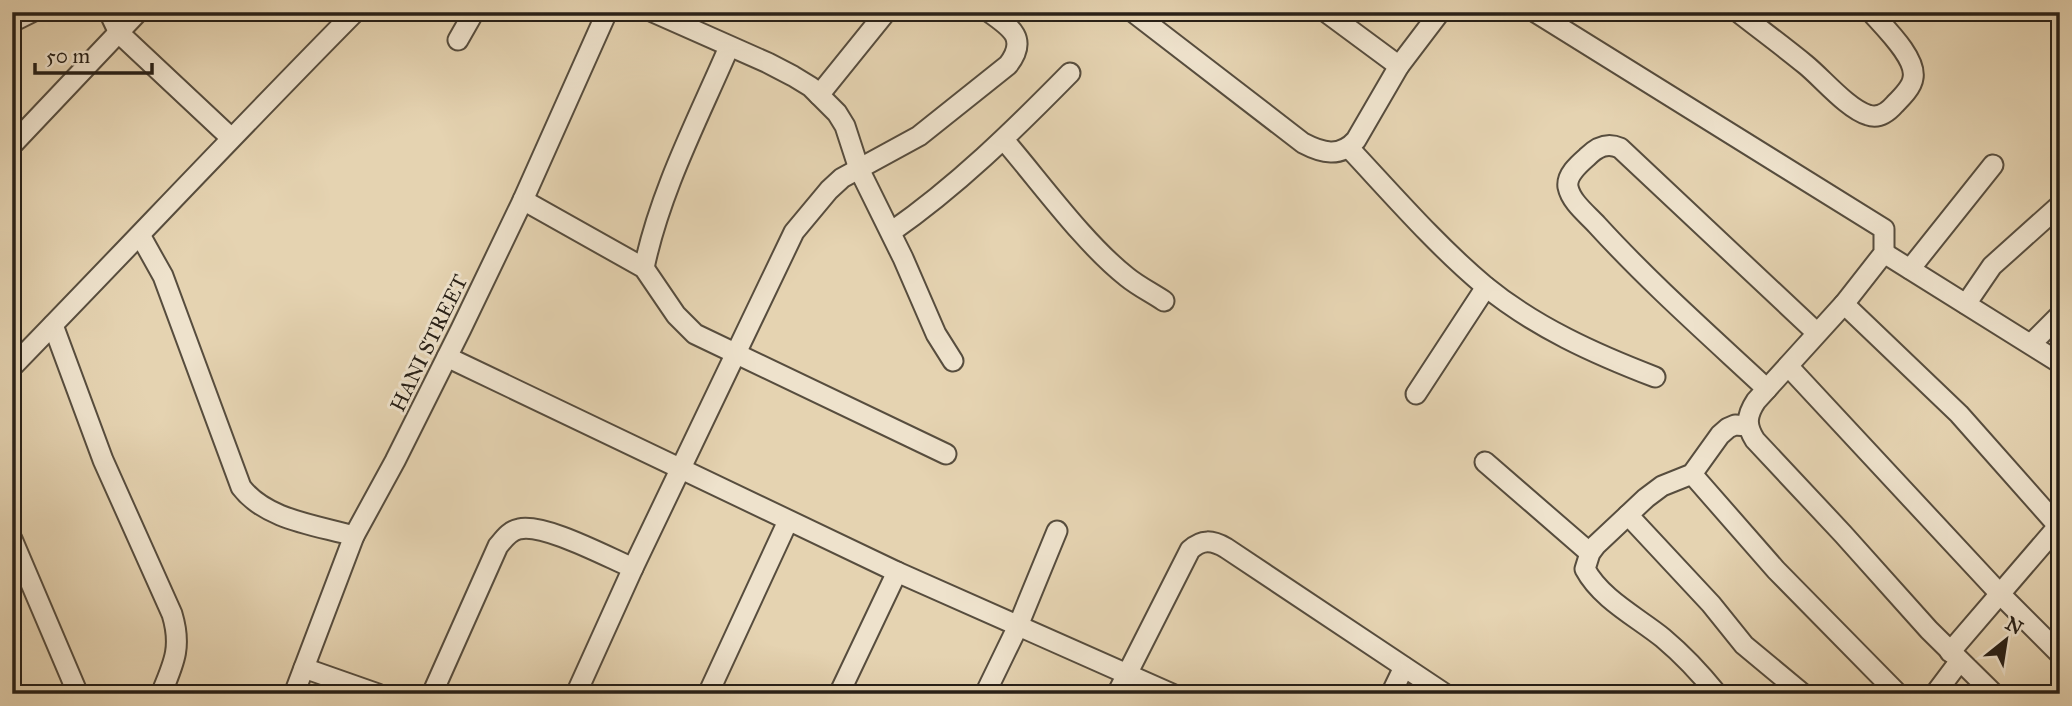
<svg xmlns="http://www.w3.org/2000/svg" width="2072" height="706" viewBox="0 0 2072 706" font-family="'IM FELL Great Primer',serif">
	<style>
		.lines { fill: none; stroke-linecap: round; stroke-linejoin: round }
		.minor-casing { stroke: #574d3e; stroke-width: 23 }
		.minor { stroke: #eee2cc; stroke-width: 19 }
		.labels { text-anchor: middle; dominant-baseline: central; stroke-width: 6; stroke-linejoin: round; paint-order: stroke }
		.street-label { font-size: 21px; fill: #282017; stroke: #eee2cc }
	</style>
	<rect width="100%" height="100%" fill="#e5d3b1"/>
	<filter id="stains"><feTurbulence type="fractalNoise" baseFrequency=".00286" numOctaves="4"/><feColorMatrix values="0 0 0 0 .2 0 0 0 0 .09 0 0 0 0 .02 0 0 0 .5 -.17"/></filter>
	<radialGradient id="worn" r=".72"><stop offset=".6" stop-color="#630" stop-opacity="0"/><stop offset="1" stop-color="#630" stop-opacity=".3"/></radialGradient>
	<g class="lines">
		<defs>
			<g id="minor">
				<polyline points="109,12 119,33 230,137"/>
				<polyline points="653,12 768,63 793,76 811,87 837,113 845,126 859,169 903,258 936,334 953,361"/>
				<path d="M1133,12l170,131c19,10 37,15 53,-3l43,-74 41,-54"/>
				<polyline points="1326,12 1399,66"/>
				<path d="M1535,12l349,217v24l-40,51 -88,97c-10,15 -10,25 -1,39l88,94 86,96 65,64"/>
				<path d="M1738,12c23,18 46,35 68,53 17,14 42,44 62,50 11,4 20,-3 27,-11 7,-7 17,-17 18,-26 4,-20 -29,-51 -42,-66"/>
				<polyline points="12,22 32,12"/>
				<polyline points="458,40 474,12"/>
				<polyline points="819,95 886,12"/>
				<path d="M1004,140c37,43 80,103 123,137 11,9 25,16 37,24"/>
				<polyline points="12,145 138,12"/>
				<path d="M1349,148c43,46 88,98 136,138 50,41 110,68 170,91"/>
				<polyline points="523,200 644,268 676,315 695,334 946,454"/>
				<path d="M891,232c66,-46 122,-101 179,-159"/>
				<path d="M140,235l23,41 78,211c25,33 75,38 113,49"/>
				<polyline points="1884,253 2060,363"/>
				<path d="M644,268c16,-77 54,-149 85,-221"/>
				<polyline points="1910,269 1993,165"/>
				<polyline points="1844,304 1959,414 2060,528"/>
				<polyline points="1966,304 1992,266 2060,205"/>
				<path d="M53,325l50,135 69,154c10,33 2,49 -11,80"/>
				<polyline points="2031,344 2060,315"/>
				<polyline points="447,357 897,572 1172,694"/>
				<polyline points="1788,366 2001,595 2060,654"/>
				<path d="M12,367c115,-118 227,-238 343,-355"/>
				<path d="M1767,389c-58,-54 -117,-106 -170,-164 -10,-11 -26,-23 -29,-38 -2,-12 11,-23 19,-30 10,-10 20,-15 33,-9l197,185"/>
				<polyline points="1416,394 1486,287"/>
				<polyline points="1485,462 1590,553"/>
				<polyline points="1692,474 1776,570 1898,694"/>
				<polyline points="1628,515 1711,604 1744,645 1803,694"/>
				<polyline points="12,539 78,694"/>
				<polyline points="1950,652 2060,524"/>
				<polyline points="304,668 378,694"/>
				<polyline points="294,694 354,536 395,461 461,329 523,200 607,12"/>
				<path d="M432,694l66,-148c6,-7 11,-15 21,-17 25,-6 88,28 114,39"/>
				<path d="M576,694l57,-126 161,-336 35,-42 13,-12 77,-42 89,-71c20,-26 4,-37 -19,-53"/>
				<polyline points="708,694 788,521"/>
				<polyline points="839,694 897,572"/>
				<polyline points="985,694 1018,626 1057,531"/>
				<path d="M1117,694l73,-144c12,-11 22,-10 36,-2l219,146"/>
				<polyline points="1391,694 1404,667"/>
				<path d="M1717,694c-16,-20 -35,-40 -54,-56 -26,-21 -62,-39 -78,-69l5,-16 6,-8 50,-47 16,-12 30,-12 28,-39 8,-7 7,-3 13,1"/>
				<polyline points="1935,694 1959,662"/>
			</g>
		</defs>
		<!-- minor casing -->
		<use href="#minor" class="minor-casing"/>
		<!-- minor -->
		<use href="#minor" class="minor"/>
	</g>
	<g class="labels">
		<!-- street labels -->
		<g class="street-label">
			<text transform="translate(429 343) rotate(-64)">HANI STREET</text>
		</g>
	</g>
	<!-- margin -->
	<rect width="2072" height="706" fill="none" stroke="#e5d3b1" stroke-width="42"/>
	<rect x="14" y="14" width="2044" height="678" fill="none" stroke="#282017" stroke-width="3.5"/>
	<rect x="21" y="21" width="2030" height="664" fill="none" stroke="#282017" stroke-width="2"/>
	<!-- north arrow -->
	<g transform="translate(2006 640) rotate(30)" stroke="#eee2cc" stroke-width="5" paint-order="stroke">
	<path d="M0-5L12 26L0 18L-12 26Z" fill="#282017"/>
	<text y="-10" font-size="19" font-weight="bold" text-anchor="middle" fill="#282017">N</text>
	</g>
	<!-- scale -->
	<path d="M35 63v10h117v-10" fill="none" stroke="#282017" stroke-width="3.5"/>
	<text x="46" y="63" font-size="21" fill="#282017" stroke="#eee2cc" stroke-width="5" paint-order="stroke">50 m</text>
	<rect width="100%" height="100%" filter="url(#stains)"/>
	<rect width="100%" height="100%" fill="url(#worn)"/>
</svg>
